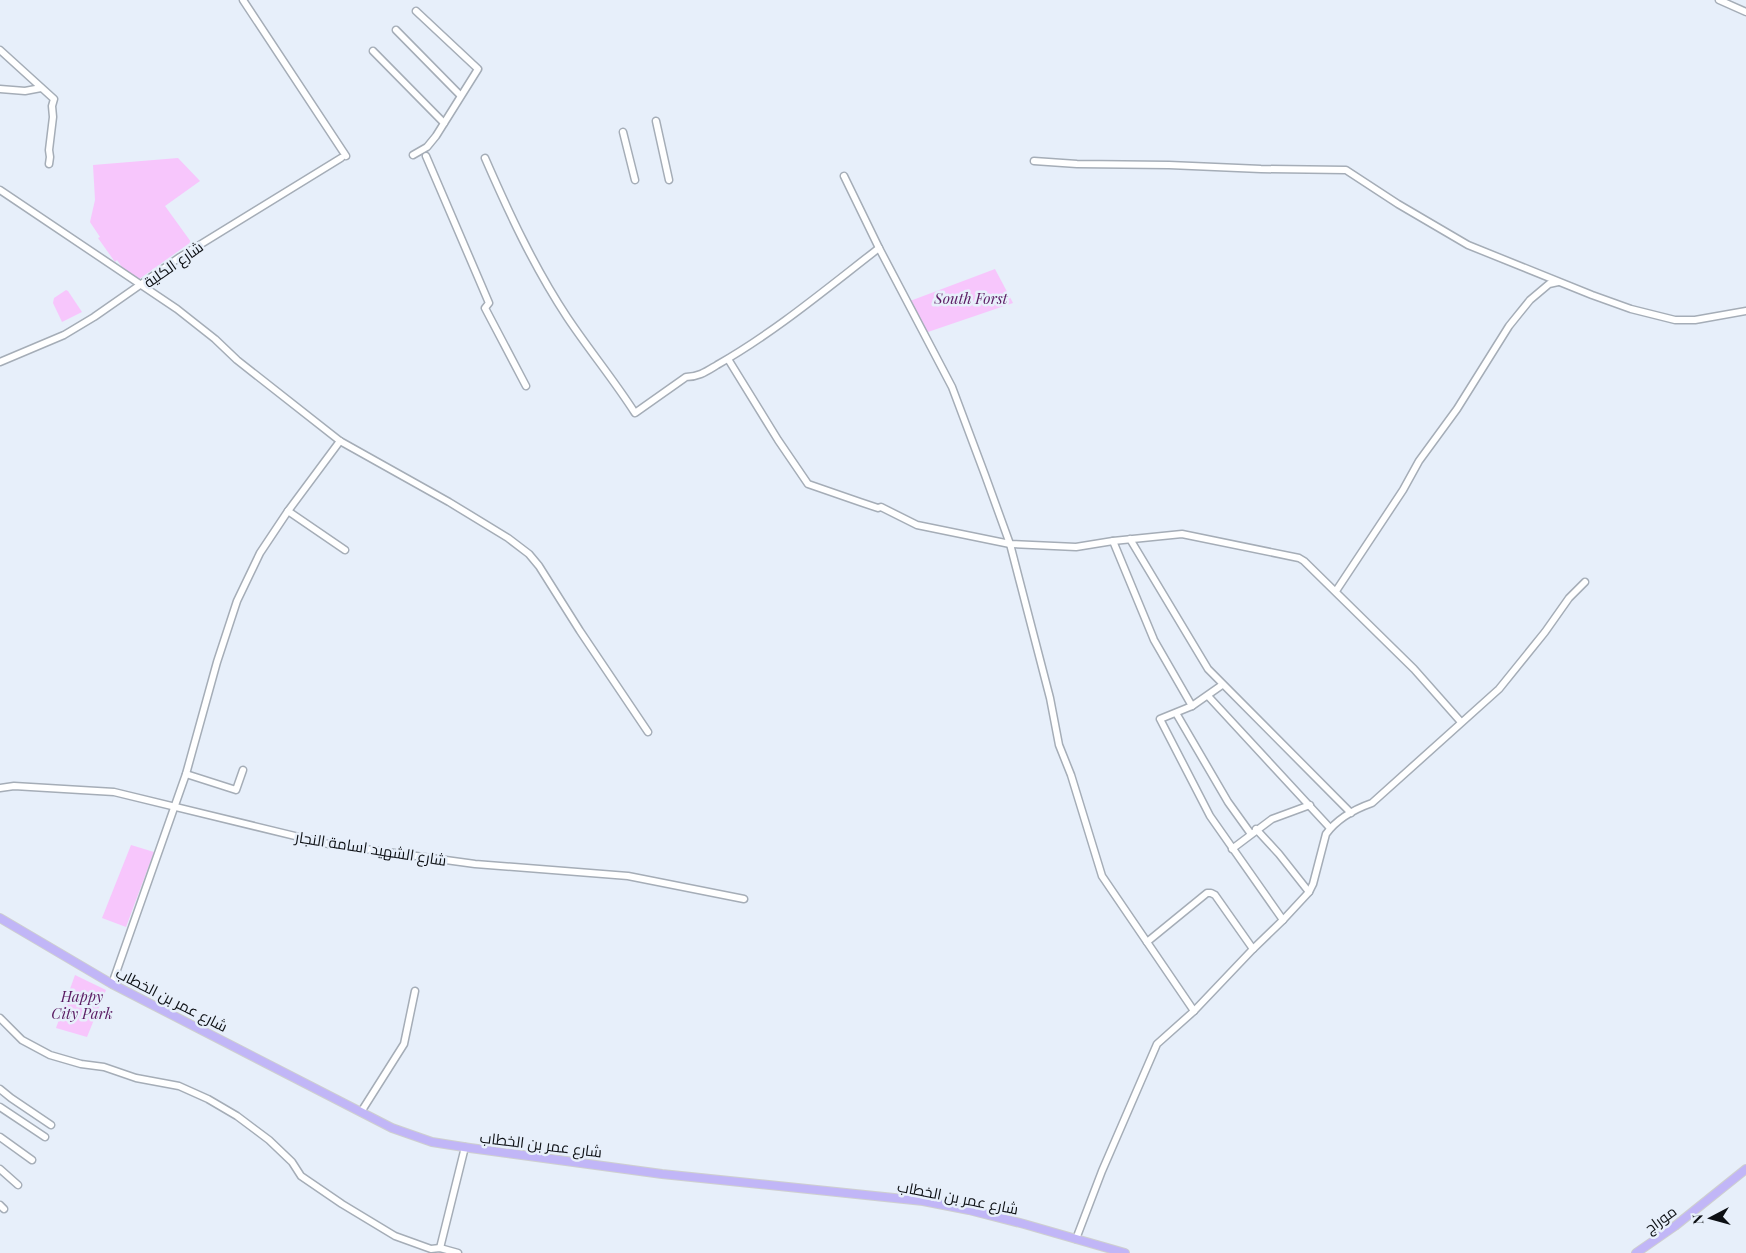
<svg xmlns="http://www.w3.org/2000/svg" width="1746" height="1253" viewBox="0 0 1746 1253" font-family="'Playfair Display',Cairo,serif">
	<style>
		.green { fill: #f7c6fc }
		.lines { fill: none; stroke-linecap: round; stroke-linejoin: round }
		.minor-casing { stroke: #a5adb7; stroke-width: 9 }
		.major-casing { stroke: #cecfd0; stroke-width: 10 }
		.minor { stroke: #fff; stroke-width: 6 }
		.major { stroke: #c1b6f7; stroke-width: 8 }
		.labels { text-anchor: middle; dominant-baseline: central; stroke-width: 5; stroke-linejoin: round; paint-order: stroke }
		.street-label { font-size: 15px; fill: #0c0f13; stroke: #e7effa }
		.park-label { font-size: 15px; font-style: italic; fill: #5a1b62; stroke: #e7effa }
	</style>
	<rect width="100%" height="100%" fill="#e7effa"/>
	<!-- green -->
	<g class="green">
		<polygon points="178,158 200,181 165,206 191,242 138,280 129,277 117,260 115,262 98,238 100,237 90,222 95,200 93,165"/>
		<polygon points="995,269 1013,303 925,333 910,301"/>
		<polygon points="66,290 68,291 82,312 62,322 53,303 54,298"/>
		<polygon points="131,845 154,852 126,927 102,918"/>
		<polygon points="75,975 106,990 87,1037 56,1028"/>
	</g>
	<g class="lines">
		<defs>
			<g id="minor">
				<polyline points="243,0 346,156"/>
				<polyline points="1719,0 1746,12"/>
				<polyline points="396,30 460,95"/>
				<polyline points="0,50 54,99 52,106 53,117 49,150 50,157 49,164"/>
				<polyline points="373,51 444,123"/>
				<polyline points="0,89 25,91 41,88"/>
				<polyline points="656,121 669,180"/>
				<polyline points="623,132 635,180"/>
				<polyline points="413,155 427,147 436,136 478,69 416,11"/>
				<polyline points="426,156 489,303 485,308 526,386"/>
				<path d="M485,158c24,55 49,109 82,159 22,33 47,63 68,96l51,-36c13,0 21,-6 31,-12 58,-33 109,-76 162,-117"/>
				<polyline points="1034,161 1077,164 1169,165 1261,169 1346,170 1398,204 1468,245 1592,295 1631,309 1675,320 1695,320 1746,311"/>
				<polyline points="844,176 879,248 952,387 985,475 1010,544 1050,698 1059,745 1071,775 1102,876 1194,1011"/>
				<polyline points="0,190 177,309 215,339 237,360 340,441 449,502 508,538 529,554 539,566 580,631 648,732"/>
				<polyline points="728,359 778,440 808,484 860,502 878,508 881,507 917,525 1010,544 1076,547 1113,541 1182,534 1299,558 1304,561 1414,669 1461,722"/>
				<polyline points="0,362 64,335 94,317 180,257 341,158"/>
				<polyline points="288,511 345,550"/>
				<polyline points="1130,539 1208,669 1351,813"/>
				<polyline points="1113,541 1154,640 1192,706"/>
				<polyline points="1336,591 1403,490 1419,461 1457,409 1509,326 1530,300 1549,284 1558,282"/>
				<polyline points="1222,685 1192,706 1160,719 1210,816 1283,920"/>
				<polyline points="1208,696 1330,828"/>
				<polyline points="1176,713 1228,802 1251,834"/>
				<polyline points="186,774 236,790 243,770"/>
				<polyline points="0,788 14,786 114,792 328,844 475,864 628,876 744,899"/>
				<polyline points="1256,829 1279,854 1309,892"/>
				<polyline points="1232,849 1272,819 1310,805"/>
				<polyline points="1147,942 1207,893 1211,893 1215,895 1253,949"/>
				<polyline points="112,984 186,774 217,662 237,601 260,553 288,511 340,441"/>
				<polyline points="0,1018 22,1040 50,1055 81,1064 104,1067 136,1078 179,1086 208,1099 237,1116 269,1140 292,1162 301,1176 342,1204 395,1236 431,1249 440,1248 458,1253"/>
				<polyline points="0,1089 11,1098 51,1125"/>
				<polyline points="0,1107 45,1137"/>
				<polyline points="361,1112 404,1044 415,991"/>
				<polyline points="0,1137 32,1160"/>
				<polyline points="0,1169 18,1185"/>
				<polyline points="0,1205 4,1209"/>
				<path d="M1076,1239l26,-68 55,-127 37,-33 59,-62 30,-29 26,-28 4,-8 13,-50c11,-15 29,-25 46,-31l127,-114 46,-57 24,-34 16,-16"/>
				<polyline points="440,1248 465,1147"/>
			</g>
			<g id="major">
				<polyline points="0,918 112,984 392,1128 432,1142 470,1148 662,1174 923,1201 969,1210 1024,1224 1125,1253"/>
				<polyline points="1636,1253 1675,1226 1746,1169"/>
			</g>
		</defs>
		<!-- minor casing -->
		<use href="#minor" class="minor-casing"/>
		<!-- major casing -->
		<use href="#major" class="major-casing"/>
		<!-- minor -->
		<use href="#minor" class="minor"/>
		<!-- major -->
		<use href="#major" class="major"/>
	</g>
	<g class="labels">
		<!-- street labels -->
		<g class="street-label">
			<text transform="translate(173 264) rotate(-35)">شارع الكلية</text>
			<text transform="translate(371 848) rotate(9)">شارع الشهيد اسامة النجار</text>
			<text transform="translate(172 999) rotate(27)">شارع عمر بن الخطاب</text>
			<text transform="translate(541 1144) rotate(7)">شارع عمر بن الخطاب</text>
			<text transform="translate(958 1197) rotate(11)">شارع عمر بن الخطاب</text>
			<text transform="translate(1660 1219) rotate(-36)">موراج</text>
		</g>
		<!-- park labels -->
		<g class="park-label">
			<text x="971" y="298">South Forst</text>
			<text x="82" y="996">Happy<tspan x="82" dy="17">City Park</tspan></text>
		</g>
	</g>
	<!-- north arrow -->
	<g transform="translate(1711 1218) rotate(264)" stroke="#e7effa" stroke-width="4" paint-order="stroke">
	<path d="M0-4L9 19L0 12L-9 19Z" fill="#0c0f13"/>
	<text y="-8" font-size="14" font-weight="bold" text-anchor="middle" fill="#0c0f13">N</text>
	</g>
</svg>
